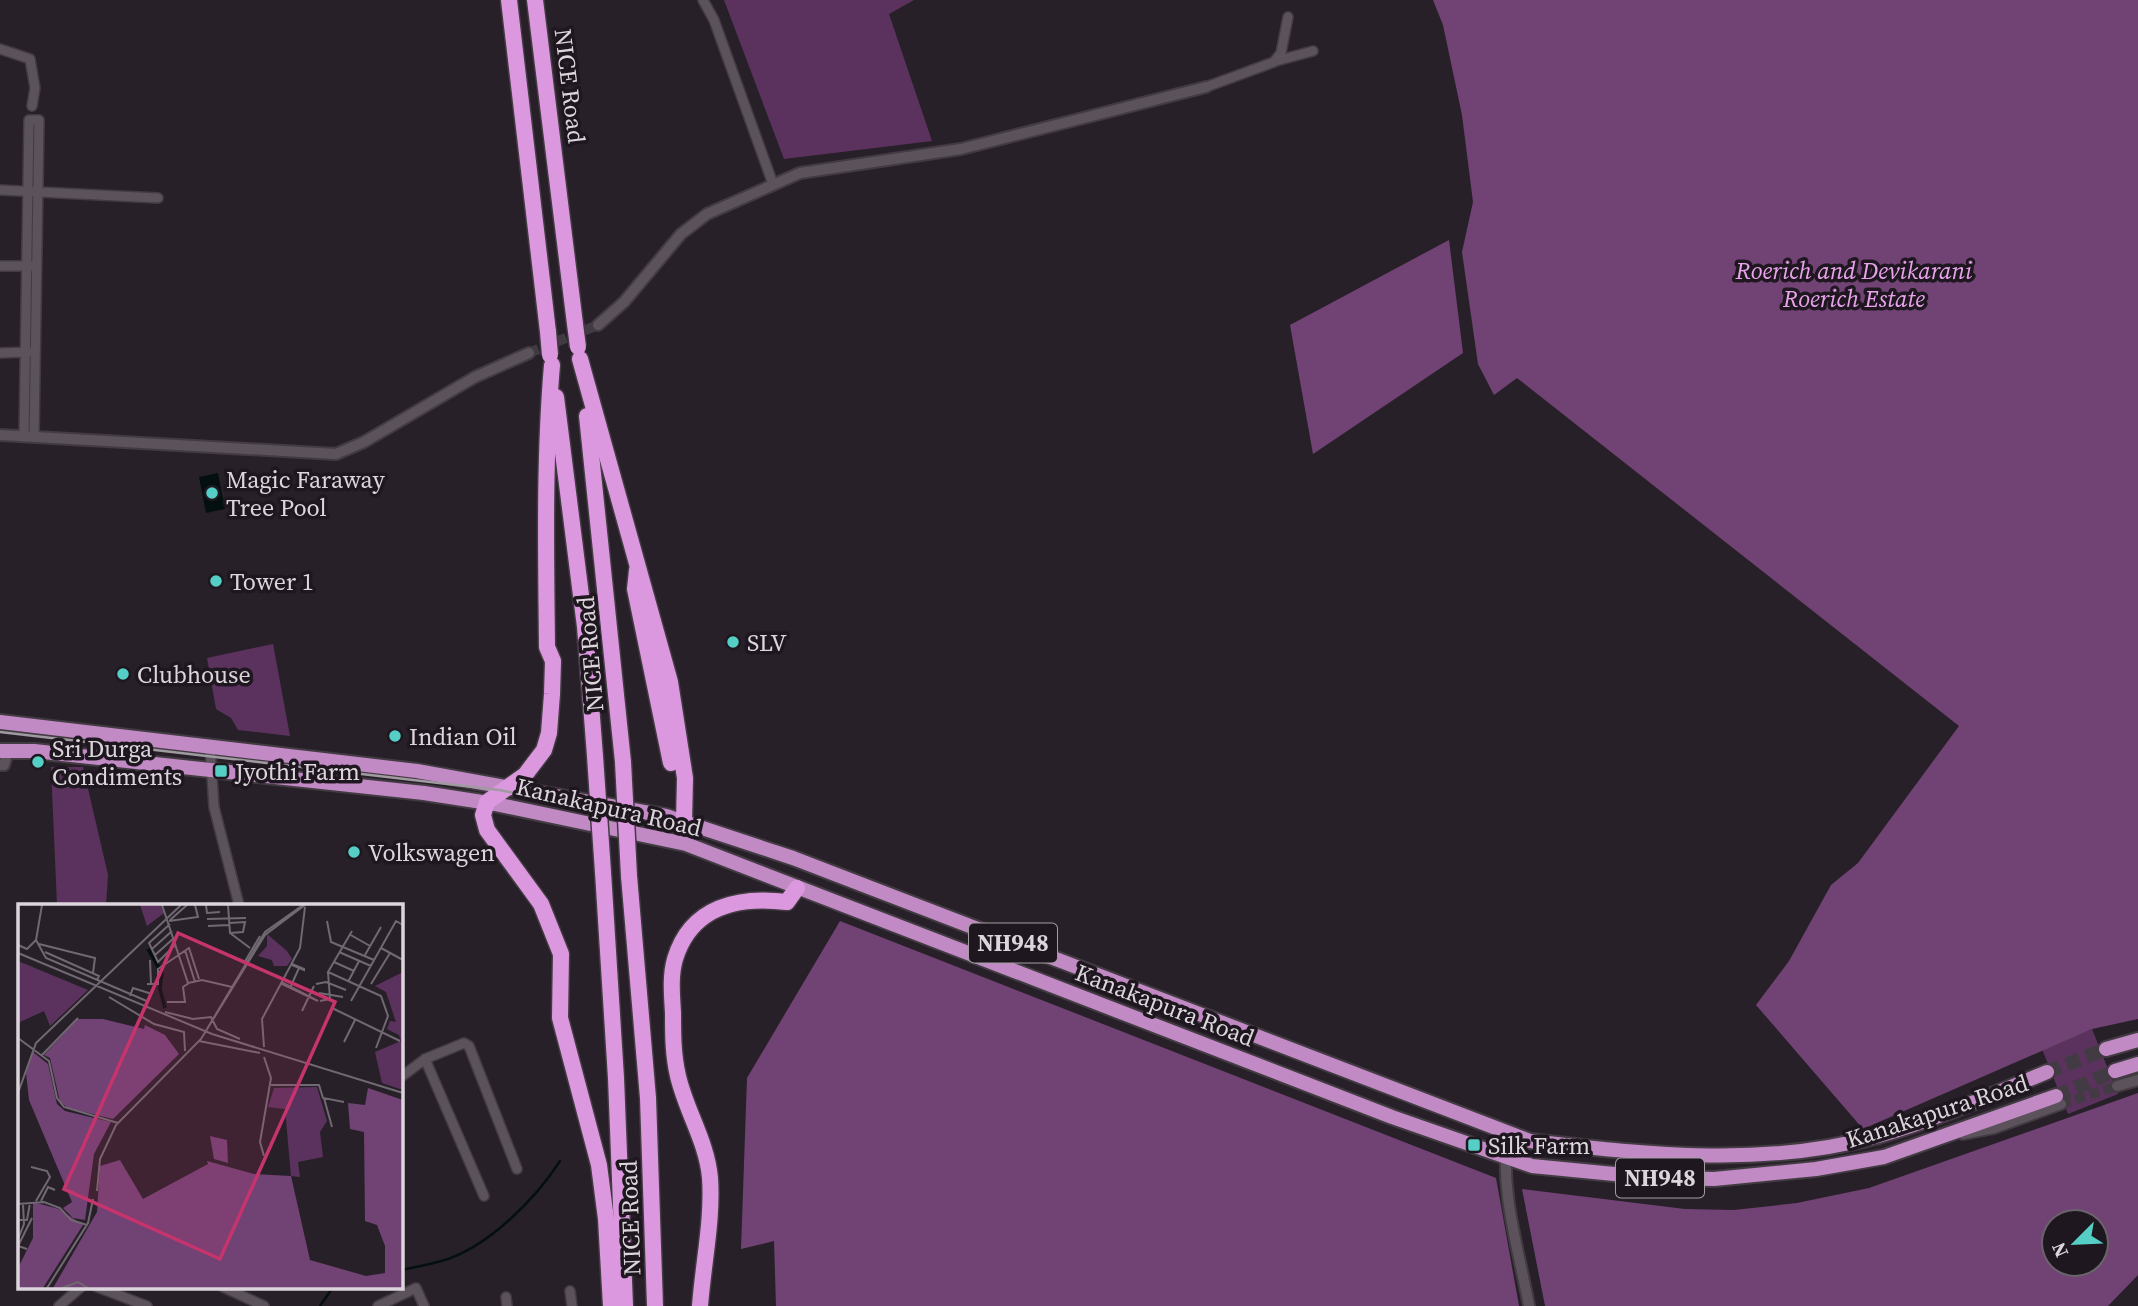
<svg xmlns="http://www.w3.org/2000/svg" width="2138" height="1306" viewBox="0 0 2138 1306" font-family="'Source Serif 4',serif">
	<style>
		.green { fill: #5b325d }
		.forest { fill: #714274; fill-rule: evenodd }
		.water { fill: #04100f }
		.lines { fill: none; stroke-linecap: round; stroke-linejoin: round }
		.stream { stroke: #04100f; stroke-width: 2.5 }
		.tertiary-tunnel { stroke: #433b44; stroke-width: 10; stroke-dasharray: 10 5; stroke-linecap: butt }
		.trunk-tunnel { stroke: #433b44; stroke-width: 14; stroke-dasharray: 14 7; stroke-linecap: butt }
		.minor-casing { stroke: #423b42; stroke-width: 12 }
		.tertiary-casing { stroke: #423b42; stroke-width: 14 }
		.trunk-casing { stroke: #423b42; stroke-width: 18 }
		.motorway-casing { stroke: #423b42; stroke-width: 19 }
		.minor { stroke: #5c525c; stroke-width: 9 }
		.tertiary { stroke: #5c525c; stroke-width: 10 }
		.trunk { stroke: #c28ac5; stroke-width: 14 }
		.motorway { stroke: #dc98df; stroke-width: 16 }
		.rail { stroke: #a09aa1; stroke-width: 2.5 }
		.motorway-bridge-casing { stroke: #423b42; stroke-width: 19; stroke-linecap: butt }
		.motorway-bridge { stroke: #dc98df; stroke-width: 16 }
		.poi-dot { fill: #55cec6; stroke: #1f171f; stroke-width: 2.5 }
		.labels { text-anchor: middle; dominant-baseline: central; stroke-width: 7; stroke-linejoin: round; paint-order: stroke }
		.shield { fill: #1f171f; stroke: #a39da3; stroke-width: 2 }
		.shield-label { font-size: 23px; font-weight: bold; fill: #dcd6dc }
		.street-label { font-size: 24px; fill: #dcd6dc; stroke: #1f171f }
		.park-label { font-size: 24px; font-style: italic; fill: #e9a3ec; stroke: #1f171f }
		.poi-label { font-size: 24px; fill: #dcd6dc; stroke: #1f171f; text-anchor: start }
		.inset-river { fill: none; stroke: #04100f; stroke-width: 3.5 }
		.inset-road { fill: none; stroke: #706971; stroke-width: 2 }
		.view { fill: #c6346e; fill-opacity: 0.15; stroke: #c6346e; stroke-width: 3.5 }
		.inset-edge { fill: none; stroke: #dcd6dc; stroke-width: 3.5 }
	</style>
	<rect width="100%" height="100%" fill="#282029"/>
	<!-- green -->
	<g class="green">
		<polygon points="724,0 914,0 889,14 932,141 784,159"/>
		<polygon points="273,644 290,736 238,730 231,718 216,709 207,658"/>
		<polygon points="51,767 83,767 108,875 106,905 57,905"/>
		<polygon points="2092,1029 2118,1094 2068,1114 2042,1049"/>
	</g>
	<!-- forest -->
	<g class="forest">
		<polygon points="1433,0 2138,0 2138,1019 2092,1029 1863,1129 1756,1005 1789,961 1831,885 1858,863 1959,726 1517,378 1494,395 1478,364 1462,252 1473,202 1462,115 1443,25"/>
		<polygon points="1449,240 1463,353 1313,454 1290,325"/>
		<polygon points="840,921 1496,1178 1519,1306 776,1306 774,1241 741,1249 747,1078"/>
		<path d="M2138,1093v182l-30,31h-563l-23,-117 163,20 49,1 63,-7 72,-15zM2054,1222h42v42h-42z"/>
	</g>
	<!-- water -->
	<polygon class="water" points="218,473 225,509 206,513 199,477"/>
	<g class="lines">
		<!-- stream -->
		<g class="stream">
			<path d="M401,1270c15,-3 32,-6 47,-11 43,-15 88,-61 112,-98"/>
			<polyline points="320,1306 331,1290 337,1287"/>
		</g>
		<!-- tertiary-tunnel -->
		<g class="tertiary-tunnel">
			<polyline points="529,353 598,325"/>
			<polyline points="2061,1104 2117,1086"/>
		</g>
		<!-- trunk-tunnel -->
		<g class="trunk-tunnel">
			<polyline points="2047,1072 2106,1049"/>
			<polyline points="2056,1096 2115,1071"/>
		</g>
		<defs>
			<g id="minor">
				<polyline points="703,0 714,20 773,184"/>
				<polyline points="0,49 30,59 35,88 32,106"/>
				<polyline points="1276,61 1313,51"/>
				<polyline points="1206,87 1274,62 1281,53 1288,17"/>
				<polyline points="0,190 158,198"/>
				<polyline points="0,266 31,266"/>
				<polyline points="0,353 30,352"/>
				<polyline points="24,437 29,120 39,120 34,437"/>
				<polyline points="210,747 214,807 239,905"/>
				<polyline points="425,1059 484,1196"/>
				<polyline points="401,1077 425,1059 464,1043 469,1046 517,1169"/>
				<polyline points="97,1287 147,1306"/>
				<polyline points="223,1287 264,1306"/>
				<polyline points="570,1291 572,1306"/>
				<polyline points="506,1297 507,1306"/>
				<polyline points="59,1306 81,1287"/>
				<polyline points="378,1306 416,1288 424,1306"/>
			</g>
			<g id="tertiary">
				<polyline points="598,325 624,302 681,234 707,214 800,173 961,149 1206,87"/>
				<polyline points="0,435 336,454 364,442 475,377 529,353"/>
				<polyline points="0,765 4,765 8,751"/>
				<polyline points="2117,1086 2138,1080"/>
				<path d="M1508,1133c-9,56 11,118 21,173"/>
				<polyline points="1963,1134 1994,1128 2061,1104"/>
			</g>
			<g id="trunk">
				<path d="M0,722l417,49 249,45 127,42 737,283c116,13 233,27 348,-5 57,-16 113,-41 169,-64"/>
				<polyline points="0,751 34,751 424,793 495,804 686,844 1392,1117 1532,1166 1655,1178 1714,1179 1816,1169 1884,1157 2056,1096"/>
				<polyline points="2106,1049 2138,1040"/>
				<polyline points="2115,1071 2138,1064"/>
			</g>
			<g id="motorway">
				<polyline points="509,0 548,332"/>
				<polyline points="535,0 575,324"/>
				<polyline points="580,359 670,682 685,778 684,822"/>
				<path d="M552,365c-8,94 -6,188 -5,282l6,14 -1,33 -3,39 -5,17 -19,25 -38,27 -4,13 4,15 54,74 20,50 -1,64 39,147 7,54 5,87"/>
				<polyline points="556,397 585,627 595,756"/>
				<polyline points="587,416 623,762"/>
				<polyline points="637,570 635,589 671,763"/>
				<polyline points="603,872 616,1078 625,1306"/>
				<polyline points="629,876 648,1098 655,1306"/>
				<path d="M700,1306c3,-41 13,-87 10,-128 -3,-36 -24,-67 -32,-102 -5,-21 -5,-42 -5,-63 -1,-18 -3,-37 2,-54 16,-53 64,-63 112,-57l10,-14"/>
			</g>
		</defs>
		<!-- minor casing -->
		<use href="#minor" class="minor-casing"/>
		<!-- tertiary casing -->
		<use href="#tertiary" class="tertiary-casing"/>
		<!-- trunk casing -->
		<use href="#trunk" class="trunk-casing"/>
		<!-- motorway casing -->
		<use href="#motorway" class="motorway-casing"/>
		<!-- minor -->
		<use href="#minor" class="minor"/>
		<!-- tertiary -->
		<use href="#tertiary" class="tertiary"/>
		<!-- trunk -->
		<use href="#trunk" class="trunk"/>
		<!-- motorway -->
		<use href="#motorway" class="motorway"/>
		<!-- rail -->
		<polyline class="rail" points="0,732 499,790 581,806"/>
		<defs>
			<g id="motorway-bridge">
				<polyline points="575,324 578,347"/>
				<polyline points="548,332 550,355"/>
				<polyline points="595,756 603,872"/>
				<polyline points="623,762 629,876"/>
			</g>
		</defs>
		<!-- motorway-bridge casing -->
		<use href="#motorway-bridge" class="motorway-bridge-casing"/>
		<!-- motorway-bridge -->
		<use href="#motorway-bridge" class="motorway-bridge"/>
	</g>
	<!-- markers -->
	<g class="poi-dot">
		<circle cx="212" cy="493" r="7"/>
		<circle cx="216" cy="581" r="7"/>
		<circle cx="733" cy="642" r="7"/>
		<circle cx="123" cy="674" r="7"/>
		<circle cx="395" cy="736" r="7"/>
		<circle cx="38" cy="762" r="7"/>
		<rect x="214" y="764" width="14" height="14" rx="3.5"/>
		<circle cx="354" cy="852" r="7"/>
		<rect x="1467" y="1138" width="14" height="14" rx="3.5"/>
	</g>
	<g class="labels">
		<!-- shield labels -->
		<g class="shield">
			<rect x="969" y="923.5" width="88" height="39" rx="5"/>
			<rect x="1616" y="1158.5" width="88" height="39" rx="5"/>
		</g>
		<g class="shield-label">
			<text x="1013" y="943">NH948</text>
			<text x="1660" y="1178">NH948</text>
		</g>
		<!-- street labels -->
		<g class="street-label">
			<text transform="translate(570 86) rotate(83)">NICE Road</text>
			<text transform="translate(590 654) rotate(-95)">NICE Road</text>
			<text transform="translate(609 807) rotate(13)">Kanakapura Road</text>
			<text transform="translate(1165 1005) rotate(21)">Kanakapura Road</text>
			<text transform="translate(1937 1111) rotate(-18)">Kanakapura Road</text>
			<text transform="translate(630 1218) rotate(-92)">NICE Road</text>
		</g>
		<!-- park labels -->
		<g class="park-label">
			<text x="1854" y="270">Roerich and Devikarani<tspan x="1854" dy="28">Roerich Estate</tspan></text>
		</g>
		<!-- poi labels -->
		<g class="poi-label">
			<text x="226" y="479">Magic Faraway<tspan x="226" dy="28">Tree Pool</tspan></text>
			<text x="230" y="581">Tower 1</text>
			<text x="747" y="642">SLV</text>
			<text x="137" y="674">Clubhouse</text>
			<text x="409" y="736">Indian Oil</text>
			<text x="52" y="748">Sri Durga<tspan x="52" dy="28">Condiments</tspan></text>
			<text x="235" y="771">Jyothi Farm</text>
			<text x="368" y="852">Volkswagen</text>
			<text x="1488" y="1145">Silk Farm</text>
		</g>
	</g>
	<!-- overview -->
	<g transform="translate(18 904)">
		<rect width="385" height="385" fill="#282029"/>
		<path d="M122,1h21l3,8 -17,13zM249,30l20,17 5,8 -5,7h-13l-2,-6 -14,-4 9,-10zM0,57l70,29 -38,36 -6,-15 -24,11 -2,13zM385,68v118l-21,-7 -7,-31 26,-11 -2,-6 -12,-6 3,-8 6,1 -10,-30 -11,-6zM299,183l10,34 -7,11 3,25 -25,5 2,15 -9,-1 -6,-67 -17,-2 6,-19z" fill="#5b325d"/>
		<path d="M60,115h25l41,10 1,-4 20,10 14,19 -66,65 -45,-11 -8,-6 -10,-44 -6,-3zM15,148l15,12 9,40 8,7 46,11 -17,32 -9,66 -12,-2 -10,-10 9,-6 -43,-102 -3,-27zM350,184l35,12v188h-350l44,-76 3,-46 20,-6 23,39 65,-35 -1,-3 47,13 37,2 19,84 56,16 19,-3v-27l-8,-21 -12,-4 -1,-89 -14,-3 -2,-26 17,2zM192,232l17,4 1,23 -14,-4zM15,298l26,7 24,16 -40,63h-25v-20l15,-30z" fill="#714274"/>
		<path class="inset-river" d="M130,45l14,24 -2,16 5,19"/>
		<path class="inset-road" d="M24,1l-6,35 10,18 103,44M144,1l26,78 14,-3 30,7M188,1l1,8 13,-1M210,1l2,28 20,15M189,15l39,-1M152,16l17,-15M151,17l29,-4 -3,-12M309,17l4,21 43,18M211,19l16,-1 -2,10 -13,1M152,20l-21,19 9,19 18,-18M190,22l21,-1M334,27l-24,41 53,24 7,20 -12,32M331,30l21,12M21,40l56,14 -2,15M0,41l9,4 9,-9M363,44l22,12M134,45l20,-18M167,46l10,32M27,48l54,24 -2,4M321,48l32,14M0,49l194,81 191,59M137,51l19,-17M347,51l16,-28M132,56l1,24M316,58l20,9M226,59l16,-27M274,60l12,5v1l-12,-5zM330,78l11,-21M262,79l38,18 -37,-19M129,80h11v-15l31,-21 10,31M298,80l10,-2 20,8M353,80l19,-31M272,84l9,-20M301,89l24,4M112,92l3,-8 19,6M91,93l45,27 30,8 1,19M302,97l10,-2 -2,-27M333,97l45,-80 7,4M149,98h18l-2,-15 6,-4M314,104l68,33M284,107l12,-25M147,108l28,7 18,-2 6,12 23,10M189,125l58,-97 38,-27M0,134l31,23 8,37 7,9 54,16M181,137l61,12M326,138l11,-22M246,143l-2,-28 38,-71 5,-41M24,151l36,-37M246,153l7,21 -11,64 4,14M253,181h48l4,13 21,4M0,189l18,-50 145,-138M306,194l8,29M13,263l16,4 3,6 -14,24M79,287l3,-32 16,-34 85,-86 64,-104 40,-30M23,297l7,-14 7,3M0,300l26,-2 16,6 11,12 16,5M0,316h9l3,-17M0,335l6,-15 -1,-20M9,345l-9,-3 14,-28M29,384l41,-65 5,-24M44,384l16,-6 10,6"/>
		<path class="view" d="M160,29l157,69 -115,257 -156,-70z"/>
		<rect width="385" height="385" class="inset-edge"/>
	</g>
	<!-- north arrow -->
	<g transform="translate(2075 1243) rotate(246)"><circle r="33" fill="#1f171f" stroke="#6b636b" stroke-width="2"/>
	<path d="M0-5L12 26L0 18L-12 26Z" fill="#55cec6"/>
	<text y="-10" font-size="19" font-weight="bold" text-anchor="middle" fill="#dcd6dc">N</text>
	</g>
</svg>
